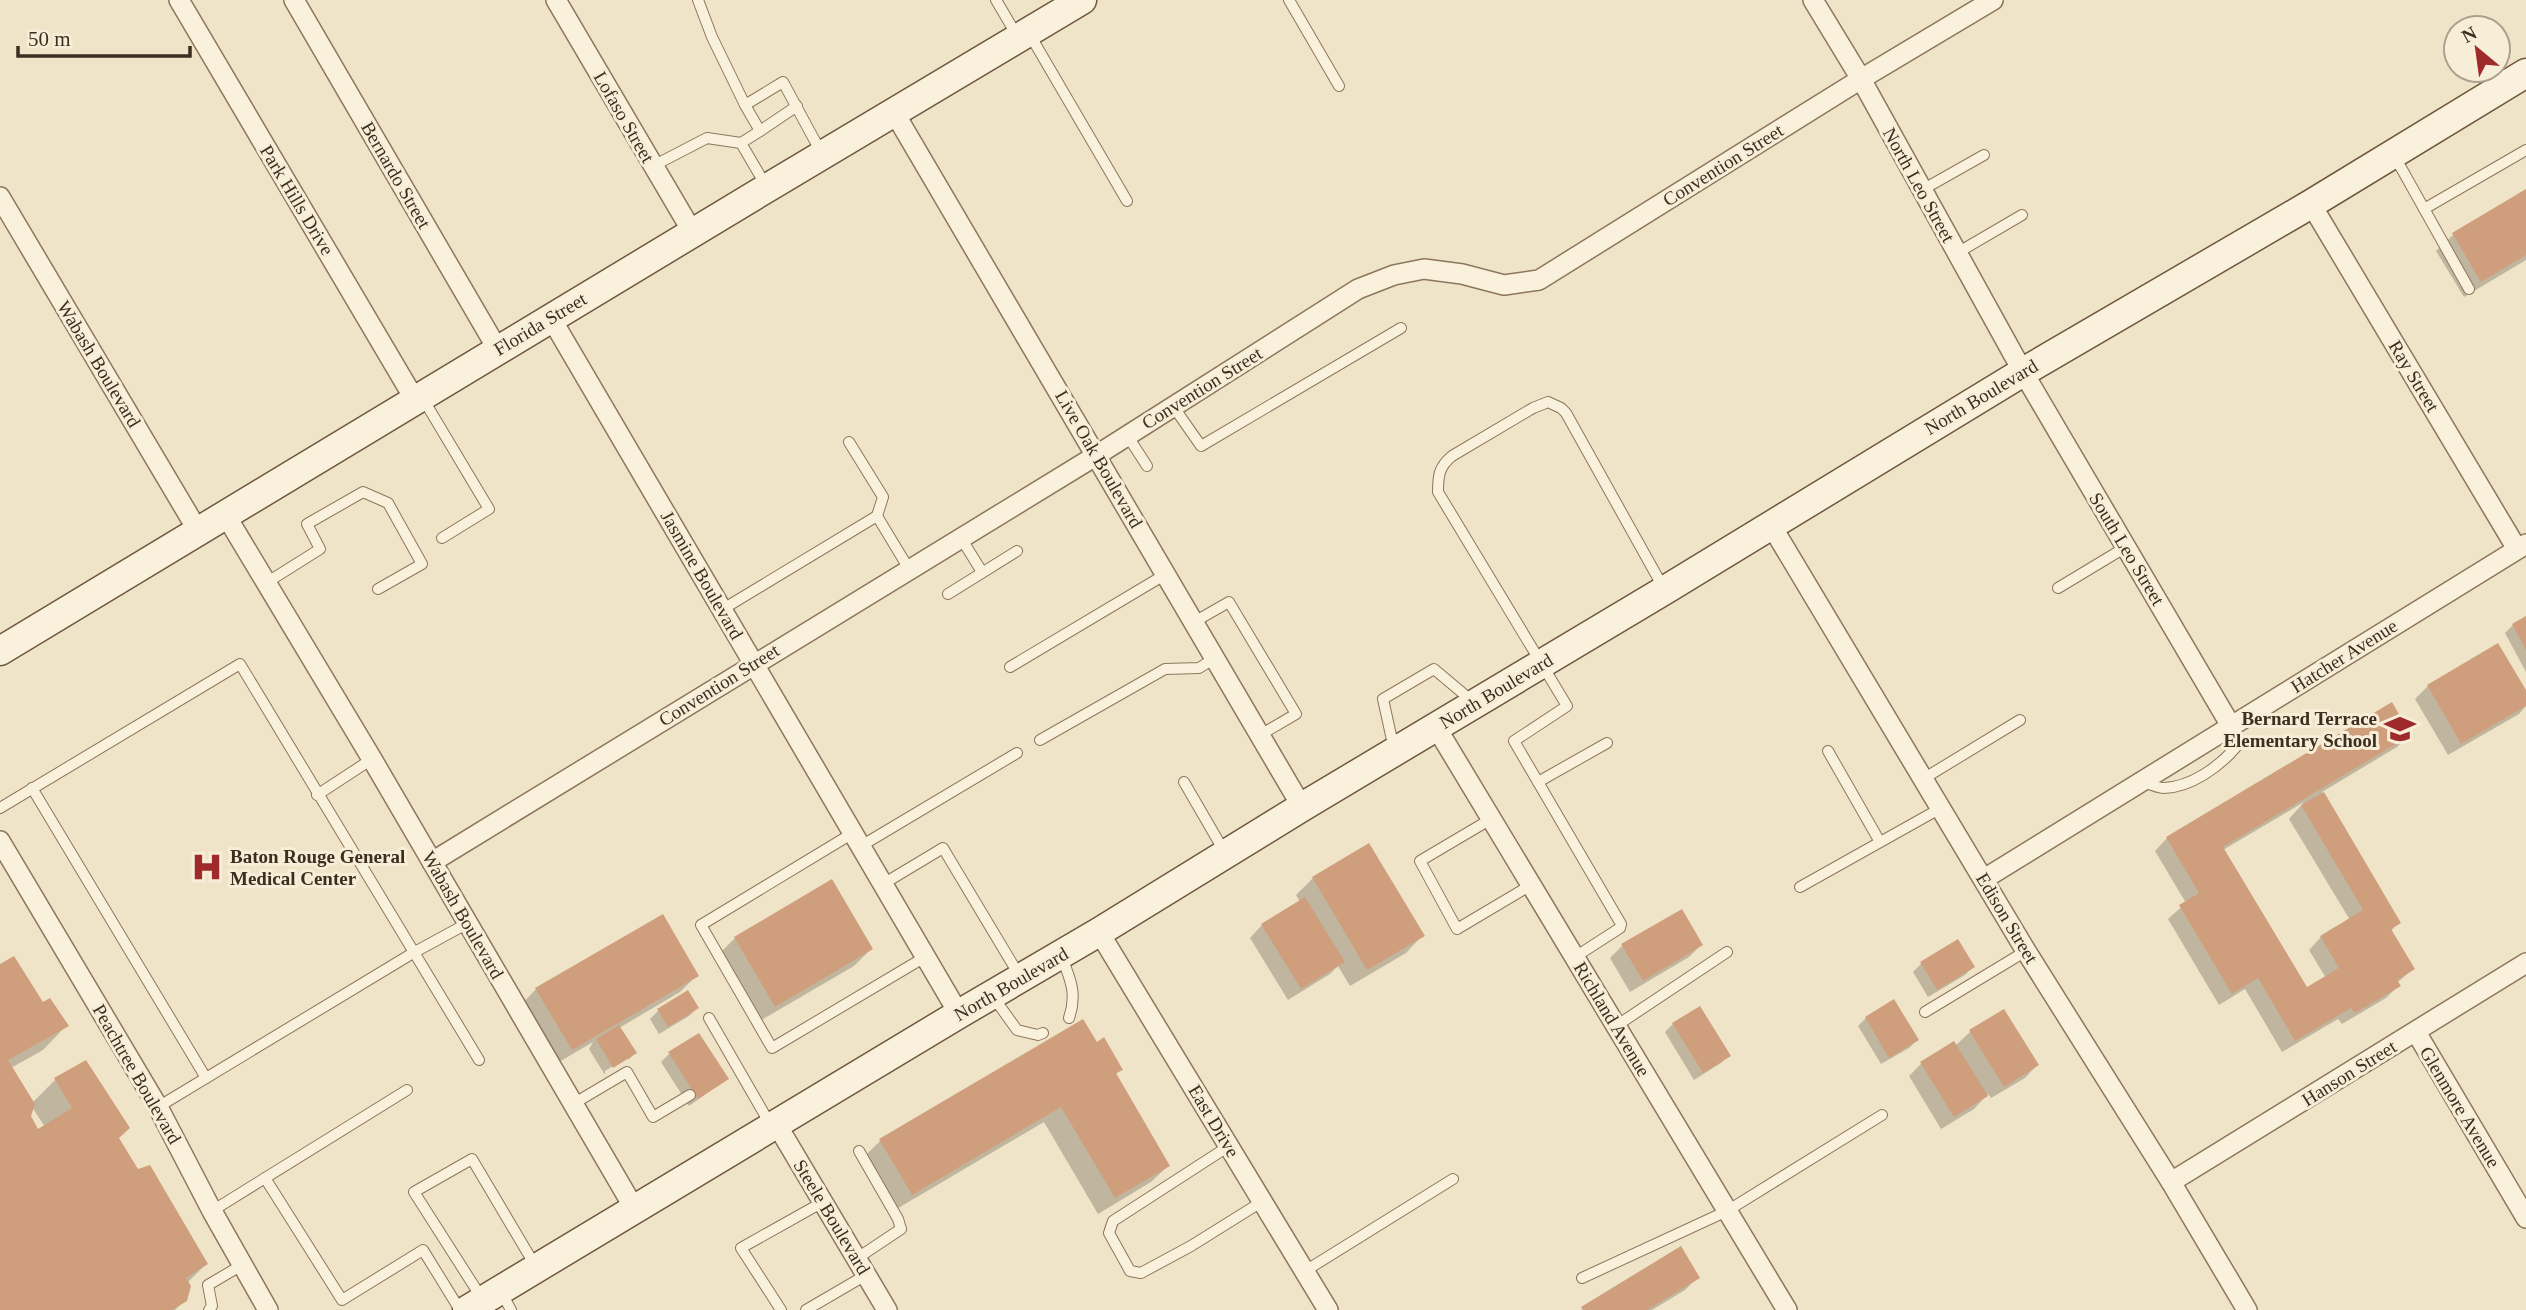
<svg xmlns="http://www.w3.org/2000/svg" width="2526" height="1310" viewBox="0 0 2526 1310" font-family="'Times New Roman',serif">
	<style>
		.shadow { fill: #0003; fill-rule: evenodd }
		.building { fill: #cf9f7d }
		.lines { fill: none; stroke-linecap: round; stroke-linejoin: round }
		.lane-casing { stroke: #8d765c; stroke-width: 12 }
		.street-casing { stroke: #8d765c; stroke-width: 22 }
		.secondary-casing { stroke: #6f573f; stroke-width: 31 }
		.lane { stroke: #faf1dc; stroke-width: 10 }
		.street { stroke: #faf1dc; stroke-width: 19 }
		.secondary { stroke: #faf1dc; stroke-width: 28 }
		.labels { text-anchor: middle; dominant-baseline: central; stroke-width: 6; stroke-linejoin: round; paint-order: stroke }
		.street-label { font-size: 19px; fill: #3d2e20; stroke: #f7eed8 }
		.poi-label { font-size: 19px; font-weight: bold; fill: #3d2e20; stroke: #f7eed8; text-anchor: end }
	</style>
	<rect width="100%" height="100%" fill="#f0e4c8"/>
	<!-- shadow -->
	<g class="shadow">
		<polygon points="2526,191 2526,260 2464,297 2436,251 2453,235"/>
		<polygon points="2526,618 2526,672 2505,633 2513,625"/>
		<polygon points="2498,645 2526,693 2526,706 2519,714 2448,755 2415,699 2428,686"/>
		<path d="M2409,735l-12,12 -75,45 77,130 -8,9 22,38 -16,14 2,2 -13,13 -44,26 -4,-5 -56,33 -37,-63 -26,16 -51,-86 18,-16 -31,-52 12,-13zM2304,802l-15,17 61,101 -29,17 -12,13 17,28 -20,12 -83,-140z"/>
		<polygon points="1368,845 1422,936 1406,953 1350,986 1338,966 1330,974 1288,1000 1250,938 1262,925 1300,902 1296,895 1313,878"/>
		<polygon points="735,938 871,949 854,966 758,1022 718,955"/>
		<polygon points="1701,945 1689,957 1630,992 1610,958 1622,946"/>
		<polygon points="1921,964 1973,967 1965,975 1928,997 1913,972"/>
		<path d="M0,967l67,58 -24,25 -32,18 21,35 23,-23 62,58 20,33 69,93 -19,19 -2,17 -10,10h-175zM32,1107l13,20 -8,4 -8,-15z"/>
		<polygon points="697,975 680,992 619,1028 635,1053 628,1060 628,1057 605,1071 605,1075 589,1049 593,1042 554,1065 520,1006 536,989"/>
		<polygon points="697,1008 689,1016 659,1034 650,1019 658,1011"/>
		<polygon points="2004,1011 2037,1065 2025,1078 1991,1098 1988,1094 1974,1109 1941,1129 1909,1076 1921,1064 1955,1046 1970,1032"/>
		<polygon points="1866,1018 1917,1040 1909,1048 1881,1064 1858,1026"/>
		<polygon points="1673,1024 1729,1055 1721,1063 1694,1080 1665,1032"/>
		<polygon points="1096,1045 1121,1069 1115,1075 1168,1166 1151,1182 1098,1214 1044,1122 895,1210 864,1157 881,1140"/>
		<polygon points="669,1054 727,1079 689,1106 661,1062"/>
		<polygon points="1697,1278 1685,1290 1652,1310 1580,1310"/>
	</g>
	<!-- building -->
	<g class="building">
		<polygon points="2526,189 2526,255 2481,282 2452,233"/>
		<polygon points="2526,616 2526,650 2512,624"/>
		<polygon points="2498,643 2526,690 2526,706 2461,744 2427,685"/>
		<polygon points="2392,702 2411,735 2223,847 2307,987 2339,968 2320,936 2363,910 2301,805 2324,792 2401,923 2391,929 2415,969 2397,980 2401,986 2355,1013 2351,1008 2295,1041 2258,978 2232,994 2179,905 2199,893 2166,837"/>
		<polygon points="1369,843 1425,936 1367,970 1312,877"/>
		<polygon points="832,879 873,949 775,1007 734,937"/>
		<polygon points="1305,897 1345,962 1301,989 1261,924"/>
		<polygon points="1682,909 1703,945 1643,981 1621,944"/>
		<polygon points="663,914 699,976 572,1050 535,988"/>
		<polygon points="1958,939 1975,967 1937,990 1920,962"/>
		<polygon points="14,956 43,1002 50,998 69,1026 8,1060 35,1104 31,1116 38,1129 72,1108 54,1078 86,1060 130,1128 119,1138 138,1169 150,1165 208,1264 186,1278 191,1286 187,1301 172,1310 0,1310 0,964"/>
		<polygon points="688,990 699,1008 668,1027 657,1009"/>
		<polygon points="1894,999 1919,1040 1889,1058 1865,1017"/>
		<polygon points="1700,1006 1731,1056 1703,1073 1672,1023"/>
		<polygon points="2004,1009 2039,1065 2004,1087 1969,1030"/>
		<polygon points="1083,1019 1097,1042 1104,1037 1123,1070 1116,1073 1170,1166 1115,1198 1061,1107 912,1195 879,1139"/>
		<polygon points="619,1025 637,1053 613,1068 596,1039"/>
		<polygon points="699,1033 729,1079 698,1099 668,1052"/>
		<polygon points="1954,1041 1988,1096 1954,1117 1920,1062"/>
		<polygon points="1681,1246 1700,1278 1647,1310 1583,1310 1581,1307"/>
	</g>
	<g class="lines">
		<defs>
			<g id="lane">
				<polyline points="698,0 712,37 745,105 783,82 822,154"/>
				<polyline points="996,0 1016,34"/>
				<polyline points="1289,0 1339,86"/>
				<polyline points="1030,35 1127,201"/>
				<polyline points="745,105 760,131 797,106"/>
				<polyline points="760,131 741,143 766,186"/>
				<polyline points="2395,157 2469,289"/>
				<polyline points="653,166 707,138 741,143"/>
				<polyline points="1922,190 1984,155"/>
				<polyline points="2424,209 2526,150"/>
				<polyline points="1957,253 2022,215"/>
				<polyline points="422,397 489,509 442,538"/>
				<polyline points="1173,406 1201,446 1401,328"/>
				<polyline points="1127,435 1147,466"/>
				<polyline points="849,442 883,497 877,516"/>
				<polyline points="961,538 982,572"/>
				<polyline points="266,583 320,549 307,524 363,492 388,503 422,564 378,589"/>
				<polyline points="2058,588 2126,547"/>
				<polyline points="948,594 1017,551"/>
				<polyline points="723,609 877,516 909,569"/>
				<polyline points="1194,622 1229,602 1296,714 1260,735"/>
				<polyline points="1010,667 1166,574"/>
				<polyline points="1040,740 1165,669 1199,668 1215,658"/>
				<polyline points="1394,749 1383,699 1434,669 1472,701"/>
				<polyline points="1828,751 1880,842"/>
				<polyline points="1923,779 2020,720"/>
				<path d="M2142,781c7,3 15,7 22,7 27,-1 55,-21 72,-41l-5,-21"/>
				<polyline points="1184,782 1224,851"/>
				<polyline points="1538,782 1607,743"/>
				<polyline points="32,788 206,1078"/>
				<polyline points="317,795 372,759"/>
				<polyline points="0,808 240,664 479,1060"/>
				<polyline points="1491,819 1420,861 1457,929 1531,885"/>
				<polyline points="853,833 701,925 772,1048 925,957"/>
				<polyline points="861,846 1017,753"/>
				<polyline points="883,884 943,848 1019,975"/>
				<polyline points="1800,887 1941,808"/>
				<path d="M1575,957l45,-29 1,-4 -107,-183 53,-35 -129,-214c0,-17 1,-25 14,-36l81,-48 15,-6 13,6 5,5 97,174"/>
				<path d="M1062,958c9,22 15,37 7,60"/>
				<polyline points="994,998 1017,1030 1038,1035 1043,1033"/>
				<polyline points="1925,1012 2026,951"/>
				<polyline points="709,1018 770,1124"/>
				<polyline points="1616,1026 1727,952"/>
				<polyline points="573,1104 627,1072 653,1117 690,1095"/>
				<polyline points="158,1107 413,953 468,923"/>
				<polyline points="1229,1146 1113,1221 1109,1233 1130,1271 1141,1273 1191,1246 1263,1201"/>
				<polyline points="265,1178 342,1300 423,1250 460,1310"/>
				<polyline points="212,1211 407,1090"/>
				<polyline points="856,1259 901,1229 898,1219 859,1151"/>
				<polyline points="1305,1271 1453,1179"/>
				<polyline points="1582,1278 1727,1211 1882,1115"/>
				<polyline points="501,1292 511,1310"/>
				<polyline points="481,1297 414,1192 472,1159 536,1267"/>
				<polyline points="209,1310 212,1306 208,1285 242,1265"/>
				<polyline points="781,1310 741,1248 823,1202"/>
				<polyline points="806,1310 866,1275"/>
			</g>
			<g id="street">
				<polyline points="179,0 415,400"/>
				<polyline points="294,0 498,350"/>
				<polyline points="556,0 693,233"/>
				<polyline points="1813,0 1861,79 2023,372 2231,726"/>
				<polyline points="894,112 1302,807"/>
				<polyline points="0,197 198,531"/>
				<polyline points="2311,204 2517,549"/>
				<polyline points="551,318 959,1014"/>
				<polyline points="225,514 372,759 634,1208"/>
				<polyline points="1771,525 2026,951 2171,1182 2247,1310"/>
				<polyline points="1436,727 1787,1310"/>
				<polyline points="0,841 158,1107 212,1211 268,1310"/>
				<polyline points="432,862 1097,455 1358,289 1394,275 1424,269 1462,274 1504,285 1539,280 1861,79 1993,0"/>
				<polyline points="1984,879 2526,544"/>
				<polyline points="1099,932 1328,1310"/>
				<polyline points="2416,1032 2526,1218"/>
				<polyline points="777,1125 887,1310"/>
				<polyline points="2171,1182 2526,963"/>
			</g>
			<g id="secondary">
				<polyline points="0,651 767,188 1082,0"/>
				<polyline points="467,1310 959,1014 1099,932 1302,807 1665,590 2023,372 2311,204 2526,73"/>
			</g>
		</defs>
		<!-- lane casing -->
		<use href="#lane" class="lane-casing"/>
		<!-- street casing -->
		<use href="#street" class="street-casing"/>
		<!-- secondary casing -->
		<use href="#secondary" class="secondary-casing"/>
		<!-- lane -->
		<use href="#lane" class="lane"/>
		<!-- street -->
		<use href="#street" class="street"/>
		<!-- secondary -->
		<use href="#secondary" class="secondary"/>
	</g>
	<!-- icons -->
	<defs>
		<symbol id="school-bare" viewBox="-9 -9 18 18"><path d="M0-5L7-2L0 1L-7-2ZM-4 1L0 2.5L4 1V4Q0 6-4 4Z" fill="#9e2a2b" stroke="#f7eed8" stroke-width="2.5" paint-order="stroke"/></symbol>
		<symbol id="hospital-bare" viewBox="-9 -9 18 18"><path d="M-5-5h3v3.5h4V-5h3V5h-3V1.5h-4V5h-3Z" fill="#9e2a2b" stroke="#f7eed8" stroke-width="2.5" paint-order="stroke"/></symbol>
	</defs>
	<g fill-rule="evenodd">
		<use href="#school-bare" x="2378" y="707" width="44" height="44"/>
		<use href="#hospital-bare" x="185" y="845" width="44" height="44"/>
	</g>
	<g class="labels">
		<!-- street labels -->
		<g class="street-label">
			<text transform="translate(624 117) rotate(60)">Lofaso Street</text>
			<text transform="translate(1723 165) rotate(-32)">Convention Street</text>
			<text transform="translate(396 175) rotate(60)">Bernardo Street</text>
			<text transform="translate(1919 185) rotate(61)">North Leo Street</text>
			<text transform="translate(297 200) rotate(59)">Park Hills Drive</text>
			<text transform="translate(540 324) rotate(-31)">Florida Street</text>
			<text transform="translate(99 364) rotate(59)">Wabash Boulevard</text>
			<text transform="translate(2414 376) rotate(59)">Ray Street</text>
			<text transform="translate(1202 388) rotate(-32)">Convention Street</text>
			<text transform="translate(1981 397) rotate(-31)">North Boulevard</text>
			<text transform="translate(1099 459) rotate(60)">Live Oak Boulevard</text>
			<text transform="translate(2127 549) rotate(59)">South Leo Street</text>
			<text transform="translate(702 575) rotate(60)">Jasmine Boulevard</text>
			<text transform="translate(2344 656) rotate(-32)">Hatcher Avenue</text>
			<text transform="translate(719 685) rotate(-32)">Convention Street</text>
			<text transform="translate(1496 691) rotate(-31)">North Boulevard</text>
			<text transform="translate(463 915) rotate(60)">Wabash Boulevard</text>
			<text transform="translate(2007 918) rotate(59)">Edison Street</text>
			<text transform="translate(1011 984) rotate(-30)">North Boulevard</text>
			<text transform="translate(1612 1019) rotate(59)">Richland Avenue</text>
			<text transform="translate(2349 1073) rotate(-32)">Hanson Street</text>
			<text transform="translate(137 1074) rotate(60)">Peachtree Boulevard</text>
			<text transform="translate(2460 1107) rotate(59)">Glenmore Avenue</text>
			<text transform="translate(1214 1121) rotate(59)">East Drive</text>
			<text transform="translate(832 1217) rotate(59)">Steele Boulevard</text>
		</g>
		<!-- poi labels -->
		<g class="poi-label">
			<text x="2377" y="718">Bernard Terrace<tspan x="2377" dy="22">Elementary School</tspan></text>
			<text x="230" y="856" text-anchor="start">Baton Rouge General<tspan x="230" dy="22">Medical Center</tspan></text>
		</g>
	</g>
	<!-- north arrow -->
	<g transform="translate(2477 49) rotate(331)"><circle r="33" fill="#f7eed8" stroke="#ada18e" stroke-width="2"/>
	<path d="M0-5L12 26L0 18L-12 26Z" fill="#9e2a2b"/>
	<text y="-10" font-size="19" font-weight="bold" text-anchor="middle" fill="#3d2e20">N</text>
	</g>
	<!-- scale -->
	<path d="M18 46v10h172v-10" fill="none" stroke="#3d2e20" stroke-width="3.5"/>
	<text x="28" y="46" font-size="21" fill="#3d2e20" stroke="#f7eed8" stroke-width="5" paint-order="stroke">50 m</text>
</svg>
